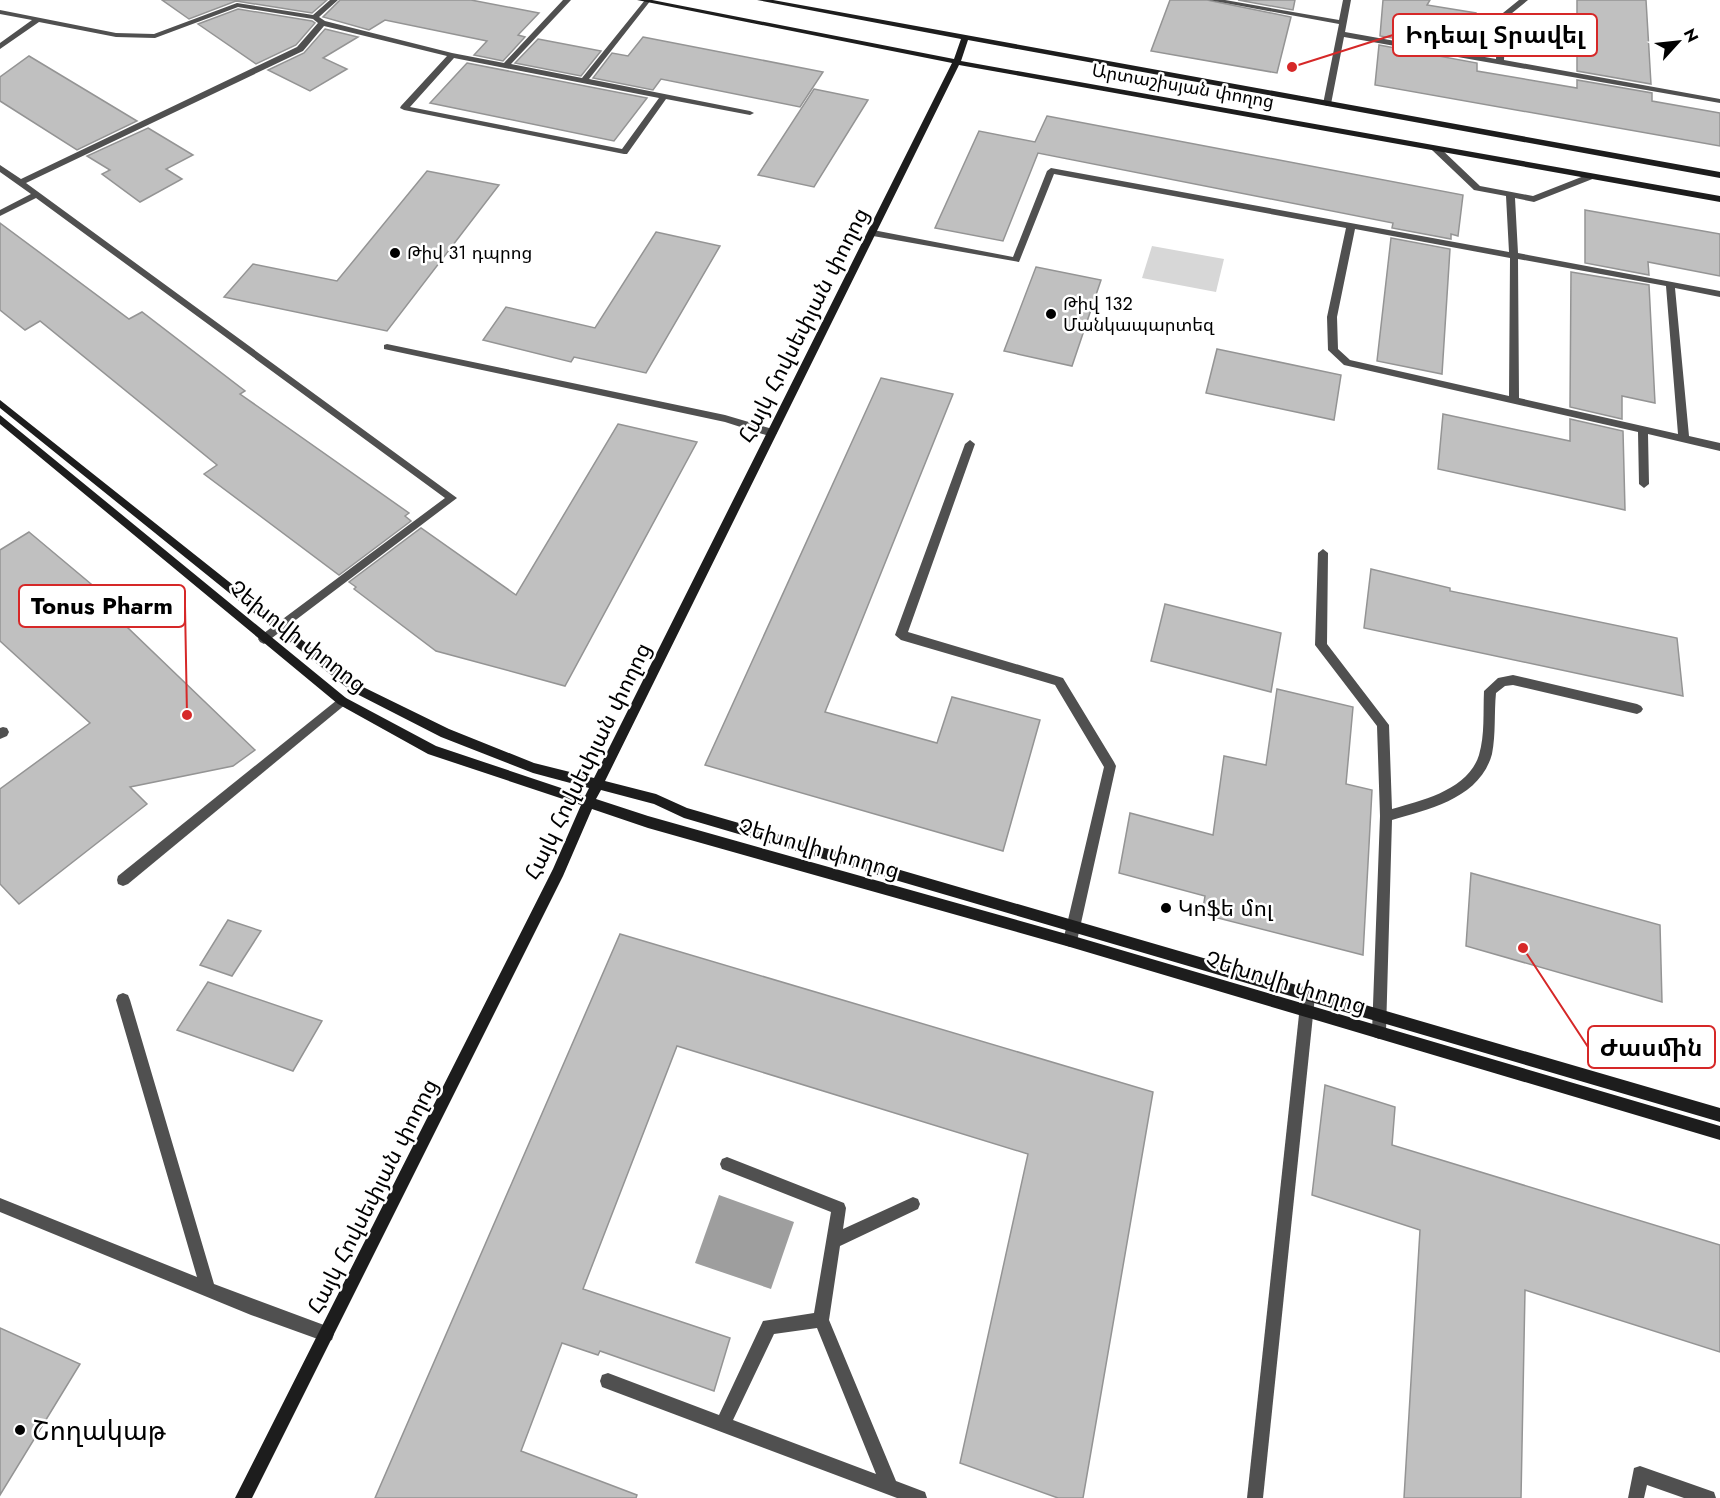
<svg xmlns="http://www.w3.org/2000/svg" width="1720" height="1498" viewBox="0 0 1720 1498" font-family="Jost,'Noto Sans Armenian',sans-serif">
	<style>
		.green { fill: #d7d7d7 }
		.water { fill: #9e9e9e }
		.building { fill: #c0c0c0; stroke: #949494; stroke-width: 1.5 }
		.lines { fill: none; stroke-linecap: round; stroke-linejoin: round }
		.lane { fill: #505050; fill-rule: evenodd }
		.street { fill: #505050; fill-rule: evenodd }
		.secondary { fill: #1d1d1d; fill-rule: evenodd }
		.poi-dot { fill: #000; stroke: #fff; stroke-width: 2 }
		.labels { text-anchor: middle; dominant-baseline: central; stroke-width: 5; stroke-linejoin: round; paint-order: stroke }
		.far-street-label { font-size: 18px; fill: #000; stroke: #fff }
		.far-poi-label { font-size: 18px; fill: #000; stroke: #fff; text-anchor: start }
		.street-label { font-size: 22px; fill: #000; stroke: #fff }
		.poi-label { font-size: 22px; fill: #000; stroke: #fff; text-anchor: start }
		.near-poi-label { font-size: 27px; fill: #000; stroke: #fff; text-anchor: start }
		.leader { fill: none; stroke: #d62828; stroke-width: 2 }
		.callout-dot { fill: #d62828; stroke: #fff; stroke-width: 2 }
		.callout { fill: #fff; stroke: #d62828; stroke-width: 2 }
		.callout-label { font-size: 24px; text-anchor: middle; font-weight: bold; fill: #000 }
	</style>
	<rect width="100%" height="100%" fill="#fff"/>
	<!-- green -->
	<polygon class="green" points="1152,246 1224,259 1216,292 1142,278"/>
	<!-- water -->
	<polygon class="water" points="719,1195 794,1222 771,1289 695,1263"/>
	<!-- building -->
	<g class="building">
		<polygon points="162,0 327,0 312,13 236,1 189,19"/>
		<polygon points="340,0 471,0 539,13 518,35 525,37 503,61 474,55 487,41 385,20 369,30 323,17"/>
		<polygon points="1170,0 1207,0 1291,17 1277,73 1151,51"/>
		<polygon points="1238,0 1295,0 1293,10"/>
		<polygon points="1383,0 1430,0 1427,5 1476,13 1477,53 1380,36"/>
		<polygon points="1577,0 1646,0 1651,84 1577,71"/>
		<polygon points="238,9 312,21 315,23 296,45 256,64 198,24"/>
		<polygon points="325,29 358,37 323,58 347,69 310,91 268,70 304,53"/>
		<polygon points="643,37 823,72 800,107 661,79 653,90 593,78 612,53 628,56"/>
		<polygon points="538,39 601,51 581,76 515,63"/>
		<polygon points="1379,45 1477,63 1477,71 1577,88 1577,80 1652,93 1652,101 1720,113 1720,146 1375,85"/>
		<polygon points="29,56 137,121 77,150 0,101 0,77"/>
		<polygon points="467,63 647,98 614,141 430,103"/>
		<polygon points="814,89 868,100 814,187 758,175"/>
		<polygon points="1047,116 1463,195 1458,236 1451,234 1451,239 1392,228 1393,223 1038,153 1003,241 935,228 979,131 1035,142"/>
		<polygon points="148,128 193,155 166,169 182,179 140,202 102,174 110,170 87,156"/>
		<polygon points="427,171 499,185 387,331 224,297 253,264 337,281"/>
		<polygon points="1585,210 1720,234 1720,276 1648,262 1649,275 1585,263"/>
		<polygon points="0,223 129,319 142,312 245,391 240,394 409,513 405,516 411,521 339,575 204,474 217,465 40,321 25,330 0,310"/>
		<polygon points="656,232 720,246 646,373 574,357 571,362 483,340 506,307 595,328"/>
		<polygon points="1391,238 1450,249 1442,374 1377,361"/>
		<polygon points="1036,267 1101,280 1072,366 1004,351"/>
		<polygon points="1571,272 1649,285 1655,403 1622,396 1622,419 1570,407"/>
		<polygon points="1217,349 1341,375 1334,420 1206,393"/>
		<polygon points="881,378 953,394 825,712 937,743 952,697 1040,720 1003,851 705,765"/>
		<polygon points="1443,414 1570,441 1570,419 1623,431 1625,510 1438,469"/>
		<polygon points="618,424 697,442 565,686 436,651 354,589 356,587 349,582 421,528 516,595"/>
		<polygon points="29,532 134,620 126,626 255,750 233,766 130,787 147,804 19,904 0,884 0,789 90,723 0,641 0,550"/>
		<polygon points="1371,569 1450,588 1450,591 1677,638 1683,696 1364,628"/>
		<polygon points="1165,604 1281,633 1271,692 1151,661"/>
		<polygon points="1277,689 1353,707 1346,784 1372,790 1363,955 1202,914 1205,896 1119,873 1130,813 1213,835 1224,756 1266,765"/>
		<polygon points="1471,873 1660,925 1662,1002 1466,946"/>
		<polygon points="228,920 261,931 232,976 200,965"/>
		<polygon points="620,934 1153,1092 1083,1498 1058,1498 960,1463 1028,1154 677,1046 583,1289 730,1338 714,1391 600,1351 598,1355 562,1343 521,1451 637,1495 636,1498 375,1498"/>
		<polygon points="208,982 322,1021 293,1071 177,1030"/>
		<polygon points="1325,1085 1395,1107 1392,1145 1720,1245 1720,1352 1525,1290 1521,1498 1404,1498 1420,1230 1312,1195"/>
		<polygon points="0,1328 80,1364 0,1495"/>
	</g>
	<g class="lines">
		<!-- lane -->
		<g class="lane">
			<path d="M330,0h8l-19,17 6,4 127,32 52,10 59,-63h8l-60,64 71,14 63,-78h6l-62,79 161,32 4,2 -4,2 -84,-16 -39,55h-3l-220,-44 -4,-2 1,-2 46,-50 -123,-30 -21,25 -277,132 431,315 -193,146 -4,-2 -2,-3 2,-3 185,-138 -409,-300 -36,18v-6l31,-16 -31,-22v-7l21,14 276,-132 21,-24 -5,-4 -75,-12 -83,31 -39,-1 -77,-15 -39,27v-6l32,-23 -32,-6v-4l116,23 38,1 83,-31 76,12zM454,58l205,40 -37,51 -212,-42z"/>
			<polygon points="1209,0 1225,0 1339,20 1343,0 1351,0 1345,32 1496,59 1498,17 1519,0 1528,0 1506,18 1504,60 1720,99 1720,103 1344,37 1331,104 1327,106 1323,104 1339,24"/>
			<path d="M1432,146h6l42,40 53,10 56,-22h6v4l-61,24 -19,-4 3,55 202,38v6l-45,-9 14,148 31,7v8l-72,-17 1,50 -5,4 -5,-4 -1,-52 -294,-67 -16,-15 -1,-33 19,-89 -292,-54 -35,88 -146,-26 -4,-3 4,-3 140,27 34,-86 4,-3 458,84 -3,-56 -32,-6 -42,-40zM1355,229l155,29 -1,138 -159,-36 -12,-11 -1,-32zM1518,259l148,27 12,148 -159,-36z"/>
			<polygon points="387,344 725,415 776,430 777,433 772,437 725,422 384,349 384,345"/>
			<polygon points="970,440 975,444 908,632 1063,678 1114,762 1116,766 1077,941 1075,945 1070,947 1065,945 1063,941 1104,767 1055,685 901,640 895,635 965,444"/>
			<path d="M1323,549l5,4 -1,91 62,81 3,84c31,-9 76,-19 87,-54 6,-20 4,-43 5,-64l14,-13 15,-3 124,29 4,2 2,3 -2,3 -4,2 -124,-29 -8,1 -9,7c-2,20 0,41 -4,61 -12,44 -62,55 -100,66l-6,212 -2,5 -5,2 -5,-2 -2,-5 8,-216 -3,-90 -62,-81 3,-92z"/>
			<polygon points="342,696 346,698 348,701 346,704 128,884 123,886 118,884 117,880 118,876"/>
			<polygon points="3,727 7,728 9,732 7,736 0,739 0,728"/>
			<polygon points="123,993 128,995 130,1000 214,1284 332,1328 334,1334 332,1340 326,1342 251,1315 0,1212 0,1198 197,1277 116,1000 118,995"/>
			<path d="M727,1157l117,46 2,5 -3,21 70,-32 5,2 2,5 -2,5 -78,37 -11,74 67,161 29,11 2,6h-30l-295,-111 -2,-6 2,-6 6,-2 111,42 44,-94 51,-8 17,-101 -109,-43 -2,-5 2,-5zM817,1328l59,146 -143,-54 41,-86z"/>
			<polygon points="1640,1466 1714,1492 1716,1498 1684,1498 1647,1485 1644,1498 1628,1498 1634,1468"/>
		</g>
		<!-- street -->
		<polygon class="street" points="1308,989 1313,991 1315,996 1263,1498 1247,1498 1301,996 1303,991"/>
		<!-- secondary -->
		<polygon class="secondary" points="637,0 652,0 954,59 961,39 757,0 773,0 1720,172 1720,178 968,40 961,61 1720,196 1720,202 959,65 605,781 656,794 687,808 1720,1108 1720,1122 684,818 654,804 601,790 596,799 648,816 1070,935 1720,1126 1720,1140 1070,947 648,828 592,809 563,876 252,1498 235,1498 553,869 581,805 428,754 338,704 0,424 0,415 346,698 436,746 585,796 589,788 533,773 441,737 351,691 0,408 0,400 359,685 449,729 534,763 594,778 952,63"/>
	</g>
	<!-- markers -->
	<g class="poi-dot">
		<circle cx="395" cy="253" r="6"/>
		<circle cx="1051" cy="314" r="6"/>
		<circle cx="1166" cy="908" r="6"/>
		<circle cx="20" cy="1430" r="6"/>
	</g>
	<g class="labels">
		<!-- far-street labels -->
		<g class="far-street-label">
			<text transform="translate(1183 86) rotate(10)">Արտաշիսյան փողոց</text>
		</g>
		<!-- far-poi labels -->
		<g class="far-poi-label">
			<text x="407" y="253">Թիվ 31 դպրոց</text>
			<text x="1063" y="304">Թիվ 132<tspan x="1063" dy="21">Մանկապարտեզ</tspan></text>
		</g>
		<!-- street labels -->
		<g class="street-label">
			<text transform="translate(803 325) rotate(-63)">Հայկ Հովսեփյան փողոց</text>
			<text transform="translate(298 636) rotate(38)">Չեխովի փողոց</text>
			<text transform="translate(587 761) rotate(-64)">Հայկ Հովսեփյան փողոց</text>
			<text transform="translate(819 848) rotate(16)">Չեխովի փողոց</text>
			<text transform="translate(1286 982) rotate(17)">Չեխովի փողոց</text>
			<text transform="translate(372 1196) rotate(-63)">Հայկ Հովսեփյան փողոց</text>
		</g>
		<!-- poi labels -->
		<g class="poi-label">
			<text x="1178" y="908">Կոֆե մոլ</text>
		</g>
		<!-- near-poi labels -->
		<g class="near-poi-label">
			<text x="32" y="1430">Շողակաթ</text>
		</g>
	</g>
	<!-- callouts -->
	<path class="leader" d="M1292 67L1393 35M187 715L185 606M1523 948L1588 1047"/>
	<g class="callout-dot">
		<circle cx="1292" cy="67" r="6"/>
		<circle cx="187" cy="715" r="6"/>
		<circle cx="1523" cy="948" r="6"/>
	</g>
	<g class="callout">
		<rect x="1393" y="14" width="204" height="42" rx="6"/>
		<rect x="19" y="585" width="166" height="42" rx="6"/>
		<rect x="1588" y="1026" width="127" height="42" rx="6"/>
	</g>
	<g class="callout-label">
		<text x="1495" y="43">Իդեալ Տրավել</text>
		<text x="102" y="614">Tonus Pharm</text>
		<text x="1651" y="1056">Ժասմին</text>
	</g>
	<!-- north arrow -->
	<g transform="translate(1678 42) rotate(63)" stroke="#ffffff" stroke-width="4.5" paint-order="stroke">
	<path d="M0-4.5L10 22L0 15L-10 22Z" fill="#000000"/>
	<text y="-9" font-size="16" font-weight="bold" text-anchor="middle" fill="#000000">N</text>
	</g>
</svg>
